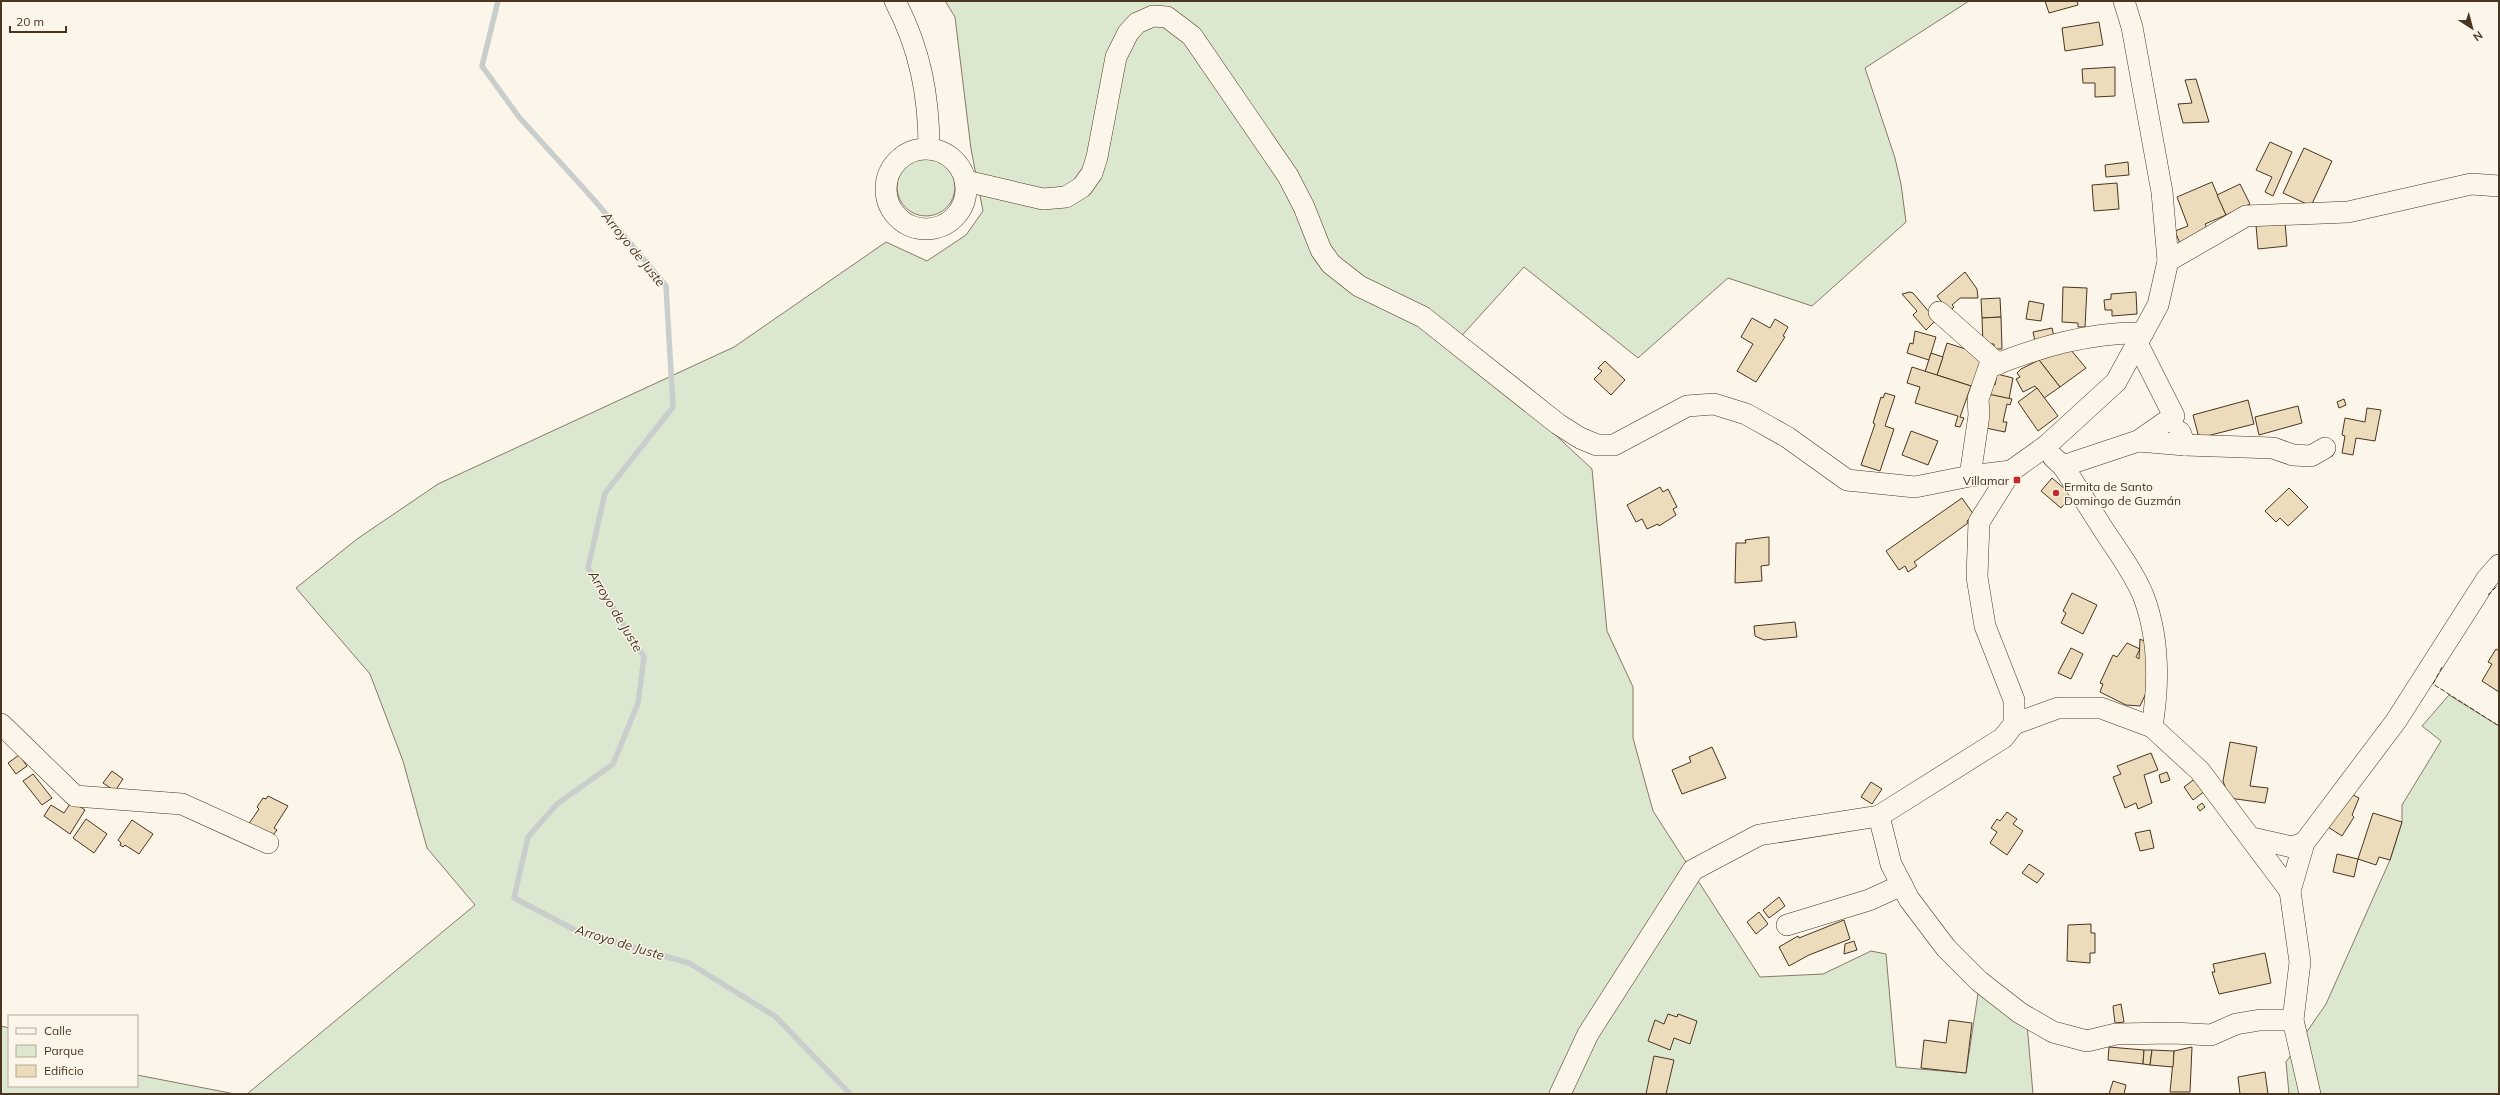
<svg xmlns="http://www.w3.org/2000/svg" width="2500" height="1095" viewBox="0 0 2500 1095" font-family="Mulish,sans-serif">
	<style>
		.green { fill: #dce7d0; stroke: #887966 }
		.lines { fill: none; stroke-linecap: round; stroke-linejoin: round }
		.stream { stroke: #c9cecd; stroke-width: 5.5 }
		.building { fill: #ecdcbc; stroke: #4a3520 }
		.minor-casing { stroke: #4a3520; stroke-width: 22 }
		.minor { stroke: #fbf6e9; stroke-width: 21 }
		.fence { stroke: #4a3520; stroke-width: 1; stroke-dasharray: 5 2; stroke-linecap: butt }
		.poi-dot { fill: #c62828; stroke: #fbf6e9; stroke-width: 1.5 }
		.labels { text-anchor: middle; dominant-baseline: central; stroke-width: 3; stroke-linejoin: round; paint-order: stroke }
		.poi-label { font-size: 12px; fill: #4a3520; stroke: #fbf6e9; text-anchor: end }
		.water-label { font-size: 13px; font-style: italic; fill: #4a3520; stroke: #fbf6e9 }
	</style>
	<rect width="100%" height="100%" fill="#fbf6e9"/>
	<!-- green -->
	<g class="green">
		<polygon points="945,1 1969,1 1865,68 1895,158 1901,184 1906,222 1812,306 1728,278 1638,358 1524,267 1456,342 1592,469 1607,631 1633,687 1633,738 1653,811 1760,977 1823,974 1871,951 1886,954 1896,1067 1966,1073 1979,987 2027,1024 2033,1094 247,1094 475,905 427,848 403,761 370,674 296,588 357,539 438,484 734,347 886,242 927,261 966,235 983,211 971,149 955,17"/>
		<circle cx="926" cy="187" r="29"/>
		<polygon points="2449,695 2499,726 2499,1094 2289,1094 2286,1062 2326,1004 2390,860 2402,822 2402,805 2441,741 2422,726"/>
		<polygon points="1,1026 9,1028 9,1086 137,1086 137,1075 235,1094 1,1094"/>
	</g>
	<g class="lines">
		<!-- stream -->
		<polyline class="stream" points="498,1 482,66 519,117 596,202 666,286 673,407 605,493 588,568 644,657 638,703 613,764 557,804 528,837 514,898 577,931 689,963 776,1017 850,1094"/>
	</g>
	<!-- building -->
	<g class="building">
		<polygon points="2045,1 2077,1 2078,5 2049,13"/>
		<polygon points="2099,22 2103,45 2065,51 2062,28"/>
		<polygon points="2115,67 2115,96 2095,97 2095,83 2083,83 2082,69"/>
		<polygon points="2196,79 2209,122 2183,123 2178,104 2192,103 2185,80"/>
		<polygon points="2270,142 2292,152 2273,196 2265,192 2272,177 2256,170"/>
		<polygon points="2304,148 2332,161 2311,206 2283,193"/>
		<polygon points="2128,162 2129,175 2106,177 2105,165"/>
		<polygon points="2212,182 2226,215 2205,224 2210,234 2181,246 2175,231 2188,226 2177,197"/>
		<polygon points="2117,183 2119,209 2094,211 2092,185"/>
		<polygon points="2240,184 2250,204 2226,215 2217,195"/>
		<polygon points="2285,222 2287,246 2258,249 2256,225"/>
		<polygon points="1965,272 1977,289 1978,298 1960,298 1952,305 1954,307 1951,310 1947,309 1937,296"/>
		<polygon points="2063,287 2087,288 2085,327 2078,327 2078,323 2062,322"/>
		<polygon points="1910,292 1913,293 1936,320 1926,330 1913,315 1917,311 1902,294"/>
		<polygon points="2136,292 2137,314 2112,316 2112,310 2105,310 2104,300 2111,299 2111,294"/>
		<polygon points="2000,298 2001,317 1982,318 1981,299"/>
		<polygon points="2029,301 2044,304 2041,321 2026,319"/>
		<polygon points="2001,317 2002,349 1994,349 1994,344 1983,344 1982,318"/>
		<polygon points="1752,318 1770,328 1775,319 1788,327 1783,336 1785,337 1756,382 1737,371 1753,344 1741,337"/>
		<polygon points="2052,328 2055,341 2036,346 2033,332"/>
		<polygon points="1915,331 1936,337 1929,360 1907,353 1910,343 1913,344"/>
		<polygon points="1947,343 1984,355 1974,387 1937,375"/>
		<polygon points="2070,349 2086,368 2060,387 2039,360"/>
		<polygon points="1931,353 1943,357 1937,375 1925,372"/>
		<polygon points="2039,360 2060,387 2044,398 2035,386 2023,392 2016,379 2020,377 2017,373 2021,369"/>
		<polygon points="1605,361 1625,380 1611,395 1594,379 1602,371 1598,368"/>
		<polygon points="1912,367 1971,386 1960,417 1964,418 1960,427 1955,426 1958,416 1915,403 1920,387 1907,383"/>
		<polygon points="1997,374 2013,378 2009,399 1986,394 1992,384 1995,385"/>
		<polygon points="2037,388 2058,416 2038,431 2018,402"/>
		<polygon points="1885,393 1895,396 1885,426 1894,429 1880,471 1861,465 1875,424 1873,423 1881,397 1883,398"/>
		<polygon points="1988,394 2012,399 2010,405 2007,404 2003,422 2007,422 2005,432 1981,427"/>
		<polygon points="2344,399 2346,405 2339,408 2337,402"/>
		<polygon points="2248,400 2254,424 2199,438 2193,415"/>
		<polygon points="2298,406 2302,423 2259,435 2255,417"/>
		<polygon points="2367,408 2381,410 2375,441 2356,438 2353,455 2342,453 2345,436 2342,435 2345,418 2365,422"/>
		<polygon points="1911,431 1938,441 1928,465 1902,455"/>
		<polygon points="2052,478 2072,495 2061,508 2041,491"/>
		<polygon points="1660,487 1663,492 1668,489 1677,507 1673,509 1676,515 1659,526 1658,524 1647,529 1642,519 1636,522 1627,505"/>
		<polygon points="2289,488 2308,507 2288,526 2280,518 2276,522 2265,511"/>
		<polygon points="1962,498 1974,515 1967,521 1968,523 1914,562 1917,566 1908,572 1905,566 1899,570 1886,551"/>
		<polygon points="1768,537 1769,537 1769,565 1761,566 1762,581 1735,583 1736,543 1746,543 1745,540"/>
		<polygon points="2072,593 2097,605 2083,634 2061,623 2066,613 2063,611"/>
		<polygon points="1795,622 1797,637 1764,640 1755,636 1754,626"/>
		<polygon points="2140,639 2148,643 2147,691 2140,706 2126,705 2100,692 2103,684 2100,683 2113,655 2117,657 2127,643 2140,649 2136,657 2139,659"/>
		<polygon points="2071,648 2083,654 2071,679 2058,673"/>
		<polygon points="2496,649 2499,651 2499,692 2482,681 2492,664 2488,662"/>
		<polygon points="2230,742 2257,747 2250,786 2268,788 2265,803 2229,798 2223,781"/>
		<polygon points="1712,747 1726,778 1682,794 1672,770 1691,762 1689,757"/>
		<polygon points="2151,753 2158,770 2144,775 2152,803 2138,809 2136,803 2125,808 2113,777 2121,774 2117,766"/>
		<polygon points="19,755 27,766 16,774 8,763"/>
		<polygon points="112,771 123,779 115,791 103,783"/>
		<polygon points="2167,772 2170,780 2161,783 2159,775"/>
		<polygon points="33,774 52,798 42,805 23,781"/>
		<polygon points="2196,778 2205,791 2193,800 2184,787"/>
		<polygon points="1871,782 1882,789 1872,804 1861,797"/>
		<polygon points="2349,793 2359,798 2352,815 2354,817 2342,836 2328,827"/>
		<polygon points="268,796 288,806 274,828 277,830 273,835 248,825 259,809 257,807 263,798 266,799"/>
		<polygon points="72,801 85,810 70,834 44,816 51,805 64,813"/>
		<polygon points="2202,803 2205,807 2200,811 2197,807"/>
		<polygon points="2007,812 2017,819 2013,824 2023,831 2007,855 1990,843 1997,832 1991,828 1997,819 2000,821"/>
		<polygon points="2373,813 2402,822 2390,860 2379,857 2376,865 2358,859"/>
		<polygon points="86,819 107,834 94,853 73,838"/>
		<polygon points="132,820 153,834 139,854 125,845 123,847 120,845 121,843 118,840"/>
		<polygon points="2150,830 2154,848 2140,851 2135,833"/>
		<polygon points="2337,854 2358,859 2354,877 2333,872"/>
		<polygon points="2029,864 2044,874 2037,883 2022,873"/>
		<polygon points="1779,897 1785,906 1769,918 1763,910"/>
		<polygon points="1759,912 1768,924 1756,934 1747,922"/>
		<polygon points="1844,920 1850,939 1809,955 1789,966 1779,947 1798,936 1799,938"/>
		<polygon points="2091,924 2091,933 2095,933 2095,953 2090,953 2090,963 2067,961 2068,925"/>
		<polygon points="1854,941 1857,950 1844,954 1845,944"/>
		<polygon points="2265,953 2271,983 2219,994 2212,972 2215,972 2213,964"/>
		<polygon points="2121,1004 2124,1022 2115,1023 2113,1006"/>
		<polygon points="1668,1014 1677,1017 1678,1014 1697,1021 1690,1044 1674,1038 1670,1050 1648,1041 1655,1020 1664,1024"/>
		<polygon points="1949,1020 1972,1023 1966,1073 1921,1068 1924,1040 1946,1043"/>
		<polygon points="2109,1047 2144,1050 2143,1064 2108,1060"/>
		<polygon points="2192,1047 2190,1092 2170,1092 2174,1051"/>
		<polygon points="2144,1050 2152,1050 2150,1065 2143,1064"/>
		<polygon points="2152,1050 2174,1051 2173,1067 2150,1065"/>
		<polygon points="1654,1056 1674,1060 1666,1094 1646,1094"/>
		<polygon points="2265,1072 2268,1094 2240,1094 2238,1077"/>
		<polygon points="2113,1081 2126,1085 2124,1094 2109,1094"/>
	</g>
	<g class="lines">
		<defs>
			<g id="minor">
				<path d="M895,1c25,48 34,94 34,148"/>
				<circle cx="926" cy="189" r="40"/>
				<polyline points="966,181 1043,199 1066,197 1082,187 1092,173 1097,157 1116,57 1128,33 1137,23 1153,16 1167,17 1192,36 1288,176 1304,207 1321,250 1331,264 1359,286 1423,317 1558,424 1580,438 1597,445 1614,445 1687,406 1714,404 1746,414 1787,437 1847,480 1915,487 1970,476 2011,471"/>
				<polyline points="2168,261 2246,216 2348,212 2471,184 2499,186"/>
				<polyline points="1939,312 1998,364"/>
				<polyline points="2138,441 2185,445 2180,432"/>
				<polyline points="2185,445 2273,448 2293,455 2311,456 2325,448"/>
				<polyline points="2053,457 2063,466 2138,441 2174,416 2137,343"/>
				<path d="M2063,466c15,23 29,46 44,69 13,19 27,39 36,60 16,41 16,89 9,132"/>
				<path d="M1970,476l9,-61 -1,-16 11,-32c50,-20 100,-35 154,-34"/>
				<polyline points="1,724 75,796 182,804 268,843"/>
				<polyline points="2014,724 2058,708 2101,708 2152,727 2200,771 2290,891"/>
				<polyline points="1879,816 1891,864 1909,899 1946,948 1979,981 2020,1013 2053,1032 2087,1041 2116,1034 2173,1033 2211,1035 2236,1024 2260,1020 2293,1020"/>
				<polyline points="2252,838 2292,847 2304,843"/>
				<polyline points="1787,925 1869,900 1902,885"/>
				<polyline points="1560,1094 1588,1034 1693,870 1759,835 1879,816 2003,738 2014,724 2014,700 1985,626 1977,577 1979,522 2011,471 2046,446 2116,382 2158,305 2168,261 2162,192 2132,27 2124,1"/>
				<polyline points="2310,1094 2293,1020 2300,962 2290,891 2304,843 2396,721 2486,580 2499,565"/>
			</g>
		</defs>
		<!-- minor casing -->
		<use href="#minor" class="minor-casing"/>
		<!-- minor -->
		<use href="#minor" class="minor"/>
		<!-- fence -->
		<g class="fence">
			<polyline points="2488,595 2499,584"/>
			<polyline points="2442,667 2433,684 2499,726"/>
		</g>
	</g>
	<!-- markers -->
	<g class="poi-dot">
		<rect x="2013" y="476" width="8" height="8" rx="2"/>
		<circle cx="2056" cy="493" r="4"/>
	</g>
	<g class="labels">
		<!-- poi labels -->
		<g class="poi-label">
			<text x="2009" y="480">Villamar</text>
			<text x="2064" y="486" text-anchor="start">Ermita de Santo<tspan x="2064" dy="14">Domingo de Guzmán</tspan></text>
		</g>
		<!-- water labels -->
		<g class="water-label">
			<text transform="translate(634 249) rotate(51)">Arroyo de Juste</text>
			<text transform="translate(616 611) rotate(59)">Arroyo de Juste</text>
			<text transform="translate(620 942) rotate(17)">Arroyo de Juste</text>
		</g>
	</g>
	<!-- border -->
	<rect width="2500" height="1095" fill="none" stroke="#4a3520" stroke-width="4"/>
	<!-- legend -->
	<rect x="8" y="1015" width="130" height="72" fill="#fbf6e9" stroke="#b4a999"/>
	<rect x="16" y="1028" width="20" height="6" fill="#fbf6e9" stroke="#b4a999"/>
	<text x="44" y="1035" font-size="12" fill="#4a3520">Calle</text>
	<rect x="16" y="1045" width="20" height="12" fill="#dce7d0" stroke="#b4a999"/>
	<text x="44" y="1055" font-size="12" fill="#4a3520">Parque</text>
	<rect x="16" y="1065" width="20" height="12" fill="#ecdcbc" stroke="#b4a999"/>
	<text x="44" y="1075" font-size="12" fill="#4a3520">Edificio</text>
	<!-- north arrow -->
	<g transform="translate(2472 28) rotate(144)" stroke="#fbf6e9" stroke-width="3" paint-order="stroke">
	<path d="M0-3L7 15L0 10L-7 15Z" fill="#4a3520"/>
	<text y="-6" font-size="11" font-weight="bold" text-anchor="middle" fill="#4a3520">N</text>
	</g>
	<!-- scale -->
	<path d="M10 26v6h56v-6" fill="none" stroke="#4a3520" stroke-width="2"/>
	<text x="16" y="26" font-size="12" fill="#4a3520" stroke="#fbf6e9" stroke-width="3" paint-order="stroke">20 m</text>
</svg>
